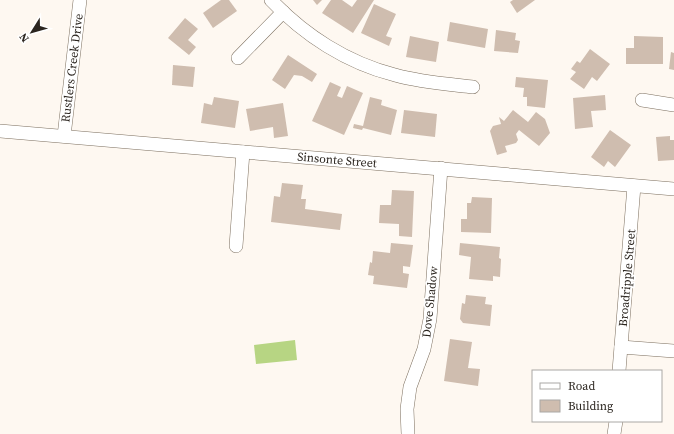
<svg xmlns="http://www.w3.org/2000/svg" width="674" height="434" viewBox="0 0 674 434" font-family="'Source Serif 4',serif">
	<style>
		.green { fill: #b7d583 }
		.building { fill: #cfbdaf }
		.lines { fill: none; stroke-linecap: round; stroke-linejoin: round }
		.street-casing { stroke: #7c6f5f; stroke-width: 14 }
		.street { stroke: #fff; stroke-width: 13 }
		.labels { text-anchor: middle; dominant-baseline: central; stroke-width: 3.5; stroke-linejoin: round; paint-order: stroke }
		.street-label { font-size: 12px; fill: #2b251f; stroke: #fff }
	</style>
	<rect width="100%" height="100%" fill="#fef8f1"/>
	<!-- green -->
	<polygon class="green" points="295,340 297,360 256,364 254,345"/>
	<!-- building -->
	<g class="building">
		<polygon points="221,0 229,0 237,11 213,28 203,13"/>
		<polygon points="313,0 322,0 317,5"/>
		<polygon points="331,0 342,0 352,7 357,0 374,0 353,33 322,13"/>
		<polygon points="513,0 535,0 517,13 510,2"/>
		<polygon points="374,4 396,14 386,36 392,38 389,46 361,33"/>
		<polygon points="185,18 198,29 188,40 196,47 189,55 168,38"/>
		<polygon points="450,22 488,29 485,48 447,41"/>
		<polygon points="496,30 516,33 515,40 520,41 518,53 494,51"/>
		<polygon points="410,36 439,42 436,62 406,57"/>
		<polygon points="634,36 663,37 663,64 626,64 626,48 634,48"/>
		<polygon points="590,49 610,64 597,81 592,77 584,89 570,79 576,72 571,69 577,61 580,63"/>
		<polygon points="671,52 674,53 674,70 669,69"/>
		<polygon points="288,55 317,74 312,82 302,76 294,75 285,89 272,80"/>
		<polygon points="173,65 195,67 193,87 172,85"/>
		<polygon points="516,77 548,80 545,108 527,106 527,97 523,97 524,88 515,87"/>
		<polygon points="330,82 341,87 337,96 342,98 347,86 363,93 344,135 312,121"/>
		<polygon points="605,95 606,110 591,111 593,127 575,129 573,98"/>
		<polygon points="214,97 239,101 235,128 201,123 204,103 212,105"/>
		<polygon points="370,97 382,100 381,105 397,110 391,135 363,128 362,130 353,128 354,124 363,126"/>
		<polygon points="283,103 288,136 274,138 273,127 250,131 246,109"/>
		<polygon points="404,110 437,114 435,137 401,133"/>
		<polygon points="513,110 528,122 536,112 545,119 550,133 539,146 519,130 516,134 518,140 516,143 505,146 507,152 497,155 490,131 493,126 501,124 499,117 504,121"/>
		<polygon points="610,130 631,145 615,167 608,161 604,167 591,157"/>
		<polygon points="670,136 670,140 674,140 674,160 658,161 656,137"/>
		<polygon points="282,183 303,185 301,199 306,199 305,209 342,214 340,230 271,222 274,196 280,197"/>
		<polygon points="392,190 414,191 412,237 399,236 399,224 379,223 380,205 391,205"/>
		<polygon points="472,197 492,198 491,233 461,232 461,219 467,219 467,203 471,203"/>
		<polygon points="391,243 413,245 410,267 403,266 403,273 409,274 407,288 373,284 374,276 368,275 370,262 372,263 373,251 390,253"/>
		<polygon points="460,243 500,247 499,258 501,259 500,277 493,276 493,281 469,279 471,257 459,255"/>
		<polygon points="466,295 486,297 485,304 492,305 490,326 463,323 460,319 462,303 465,304"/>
		<polygon points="450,339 472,342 468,368 480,369 478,386 444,381"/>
	</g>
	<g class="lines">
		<defs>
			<g id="street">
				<path d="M271,0c33,35 76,63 124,75 25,7 52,9 78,12"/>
				<polyline points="238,58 283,12"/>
				<polyline points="642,100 674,105"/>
				<polyline points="0,131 674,189"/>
				<polyline points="64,136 80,0"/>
				<polyline points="236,246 243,152"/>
				<polyline points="621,347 674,351"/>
				<polyline points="619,371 634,186"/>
				<polyline points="408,434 407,409 410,387 424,349 430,319 441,168"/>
				<polyline points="614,434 616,421"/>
			</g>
		</defs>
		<!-- street casing -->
		<use href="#street" class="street-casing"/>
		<!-- street -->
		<use href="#street" class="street"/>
	</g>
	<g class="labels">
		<!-- street labels -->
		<g class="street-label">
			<text transform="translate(72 68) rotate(-83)">Rustlers Creek Drive</text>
			<text transform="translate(337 160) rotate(5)">Sinsonte Street</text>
			<text transform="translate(627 278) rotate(-85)">Broadripple Street</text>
			<text transform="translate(430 302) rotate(-84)">Dove Shadow</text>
		</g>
	</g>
	<!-- legend -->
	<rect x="532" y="370" width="130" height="52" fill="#ffffff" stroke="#aaa8a5"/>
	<rect x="540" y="383" width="20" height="6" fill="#ffffff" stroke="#aaa8a5"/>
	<text x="568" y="390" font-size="12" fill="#2b251f">Road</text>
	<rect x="540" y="400" width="20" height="12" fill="#cfbdaf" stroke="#aaa8a5"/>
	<text x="568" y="410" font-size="12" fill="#2b251f">Building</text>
	<!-- north arrow -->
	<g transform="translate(32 32) rotate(233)" stroke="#ffffff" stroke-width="3" paint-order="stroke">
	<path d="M0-3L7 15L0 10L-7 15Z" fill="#2b251f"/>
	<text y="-6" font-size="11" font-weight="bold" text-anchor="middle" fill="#2b251f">N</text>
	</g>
</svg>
